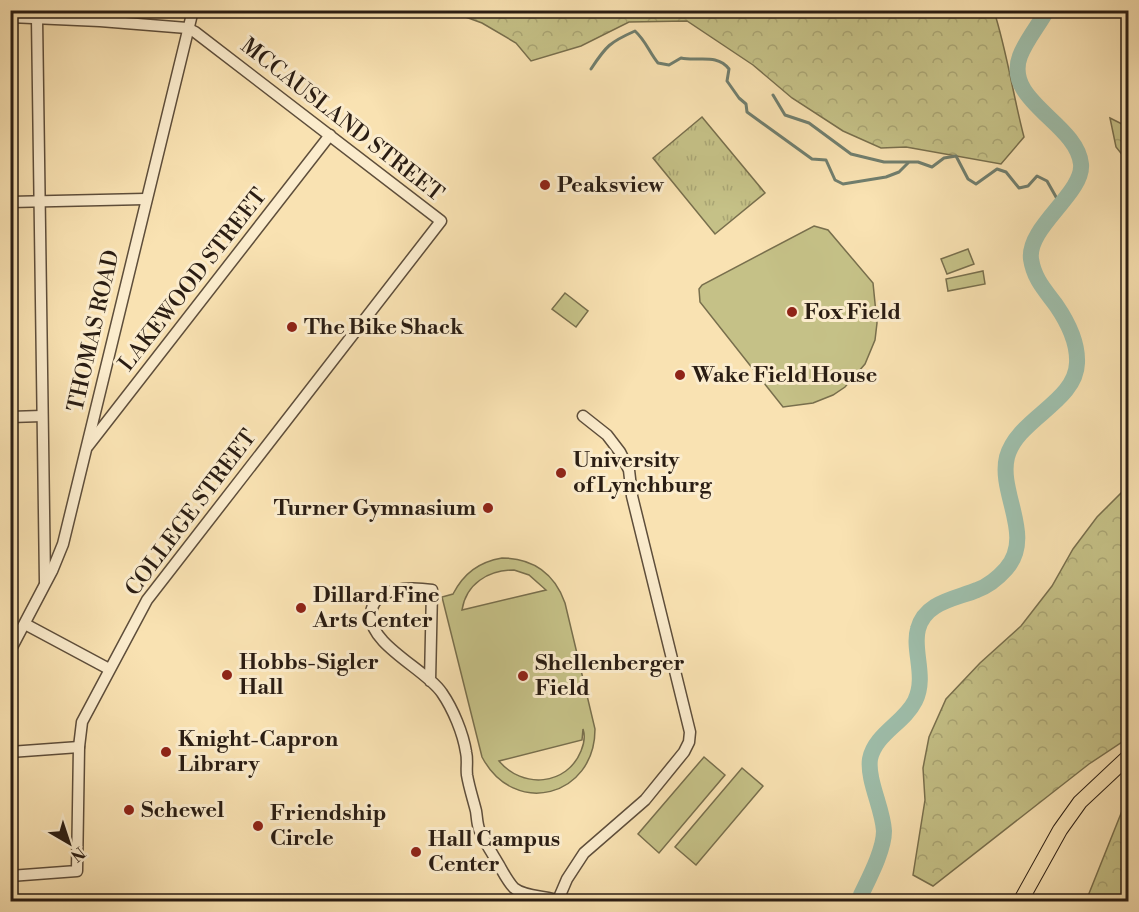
<svg xmlns="http://www.w3.org/2000/svg" width="1139" height="912" viewBox="0 0 1139 912" font-family="'Libre Bodoni',serif">
	<style>
		.green { fill: #c5c187; stroke: #786f4d; stroke-width: 1.5; fill-rule: evenodd }
		.forest { fill: url(#forest-crowns); stroke: #786f4d; stroke-width: 1.5 }
		.park { fill: url(#park-tufts); stroke: #786f4d; stroke-width: 1.5 }
		.lines { fill: none; stroke-linecap: round; stroke-linejoin: round }
		.stream { stroke: #707e6e; stroke-width: 3 }
		.river { stroke: #9ebeab; stroke-width: 16 }
		.minor-casing { stroke: #5e4e3b; stroke-width: 13 }
		.major-casing { stroke: #2a1d13; stroke-width: 16 }
		.minor { stroke: #fbeccd; stroke-width: 10 }
		.major { stroke: #f9e2b2; stroke-width: 14 }
		.poi-dot { fill: #8f2418; stroke: #fbeccd; stroke-width: 2 }
		.labels { text-anchor: middle; dominant-baseline: central; stroke-width: 6; stroke-linejoin: round; paint-order: stroke }
		.street-label { font-size: 22px; fill: #2a1d13; stroke: #fbeccd }
		.poi-label { font-size: 22px; font-weight: bold; fill: #2a1d13; stroke: #fbeccd; text-anchor: start }
	</style>
	<defs>
		<pattern id="forest-crowns" width="20" height="18" patternUnits="userSpaceOnUse" patternTransform="scale(1.5)"><rect width="20" height="18" fill="#c5c187"/><path d="M2 6a3 3 0 1 1 6 0M12 15a3 3 0 1 1 6 0" fill="none" stroke="#a9a574"/></pattern>
		<pattern id="park-tufts" width="24" height="20" patternUnits="userSpaceOnUse" patternTransform="scale(1.5)"><rect width="24" height="20" fill="#c5c187"/><path d="M3 7l-1-3M5 7V3M7 7l1-3M15 17l-1-3M17 17v-4M19 17l1-3" fill="none" stroke="#a9a574"/></pattern>
	</defs>
	<rect width="100%" height="100%" fill="#f9e2b2"/>
	<filter id="stains"><feTurbulence type="fractalNoise" baseFrequency=".00333" numOctaves="4"/><feColorMatrix values="0 0 0 0 .2 0 0 0 0 .09 0 0 0 0 .02 0 0 0 .5 -.17"/></filter>
	<radialGradient id="worn" r=".72"><stop offset=".6" stop-color="#630" stop-opacity="0"/><stop offset="1" stop-color="#630" stop-opacity=".3"/></radialGradient>
	<!-- green -->
	<g class="green">
		<polygon points="814,226 828,230 873,283 877,323 875,340 865,364 845,387 833,395 813,403 783,407 700,302 699,289 702,285"/>
		<polygon points="968,249 974,264 947,274 941,259"/>
		<polygon points="983,271 985,284 948,291 946,279"/>
		<polygon points="565,293 588,311 576,327 552,309"/>
		<path d="M502,558c31,0 53,16 63,45l30,126c0,68 -81,89 -113,28l-40,-160 11,-3c11,-21 26,-32 49,-36zM514,570l15,5 17,15 -84,20c4,-26 26,-40 52,-40zM583,729c2,6 1,15 -2,22 -14,35 -59,38 -82,10l83,-21z"/>
		<polygon points="704,757 725,775 659,853 638,834"/>
		<polygon points="742,768 763,786 696,865 675,847"/>
	</g>
	<!-- forest -->
	<g class="forest">
		<path d="M449,11h545c13,41 19,84 30,126l-23,27 -95,-17 -25,1 -38,-17 -51,-33 -39,-33 -66,-44 -58,1 -48,24 -50,15 -15,-18 -34,-20z"/>
		<polygon points="1110,118 1128,127 1128,162 1116,147"/>
		<polygon points="1128,482 1128,738 1089,764 933,886 913,875 925,800 923,768 929,737 946,699 980,663 1021,626 1052,586 1073,549 1097,517 1124,490"/>
		<polygon points="1128,796 1128,901 1086,901"/>
	</g>
	<!-- park -->
	<polygon class="park" points="702,117 765,193 715,234 653,158"/>
	<g class="lines">
		<!-- stream -->
		<g class="stream">
			<path d="M591,69c15,-23 19,-27 44,-38 11,10 14,21 23,32l11,2 12,-7c16,4 36,-5 48,11l-2,12 12,17 7,6 1,8 65,47 14,1 9,20 8,4 43,-7 13,-5 9,-9"/>
			<polyline points="773,95 785,115 809,123 851,154 884,162 918,162 932,167 944,158 956,156 968,179 976,184 997,169 1006,172 1019,188 1028,186 1037,176 1047,181 1060,204"/>
		</g>
		<!-- river -->
		<path class="river" d="M862,902l-1,-7c8,-17 23,-45 23,-64 -1,-22 -17,-51 -14,-72 5,-25 34,-36 45,-58 12,-24 -3,-51 3,-72 7,-27 37,-30 59,-39 11,-4 21,-12 29,-21 29,-33 -8,-76 1,-112 10,-38 69,-55 70,-94 1,-20 -10,-42 -21,-58 -11,-15 -22,-26 -25,-46 -4,-32 53,-66 50,-95 -4,-41 -78,-63 -61,-108 6,-16 19,-31 27,-46"/>
		<defs>
			<g id="minor">
				<polyline points="10,17 100,21 187,28 195,32 441,221 147,600 82,722 79,747 77,871 10,876"/>
				<polyline points="37,18 45,582"/>
				<polyline points="10,202 145,199"/>
				<polyline points="10,417 42,416"/>
				<polyline points="88,446 330,135"/>
				<polyline points="25,624 109,669"/>
				<polyline points="10,651 52,571 63,544 193,10"/>
				<path d="M430,681l2,-91c-20,-3 -59,-4 -61,24 -3,30 56,56 71,79 11,16 21,40 24,59 2,8 0,16 1,23 2,12 6,24 9,36 1,6 1,12 3,18 5,12 13,24 20,36 4,7 9,17 15,23 12,10 34,7 48,14"/>
				<polyline points="10,752 79,747"/>
				<polyline points="558,900 567,879 584,853 645,800 684,752 689,742 690,732 632,496 629,470 620,452 607,435 583,416"/>
			</g>
			<polyline id="major" points="1020,902 1060,830 1080,802 1128,757"/>
		</defs>
		<!-- minor casing -->
		<use href="#minor" class="minor-casing"/>
		<!-- major casing -->
		<use href="#major" class="major-casing"/>
		<!-- minor -->
		<use href="#minor" class="minor"/>
		<!-- major -->
		<use href="#major" class="major"/>
	</g>
	<!-- markers -->
	<g class="poi-dot">
		<circle cx="545" cy="185" r="6"/>
		<circle cx="792" cy="312" r="6"/>
		<circle cx="292" cy="327" r="6"/>
		<circle cx="680" cy="375" r="6"/>
		<circle cx="561" cy="473" r="6"/>
		<circle cx="488" cy="508" r="6"/>
		<circle cx="301" cy="608" r="6"/>
		<circle cx="227" cy="675" r="6"/>
		<circle cx="523" cy="676" r="6"/>
		<circle cx="166" cy="752" r="6"/>
		<circle cx="129" cy="810" r="6"/>
		<circle cx="258" cy="826" r="6"/>
		<circle cx="416" cy="852" r="6"/>
	</g>
	<g class="labels">
		<!-- street labels -->
		<g class="street-label">
			<text transform="translate(342 120) rotate(38)">MCCAUSLAND STREET</text>
			<text transform="translate(193 280) rotate(-52)">LAKEWOOD STREET</text>
			<text transform="translate(94 331) rotate(-77)">THOMAS ROAD</text>
			<text transform="translate(191 513) rotate(-53)">COLLEGE STREET</text>
		</g>
		<!-- poi labels -->
		<g class="poi-label">
			<text x="557" y="185">Peaksview</text>
			<text x="804" y="312">Fox Field</text>
			<text x="304" y="327">The Bike Shack</text>
			<text x="692" y="375">Wake Field House</text>
			<text x="573" y="460">University<tspan x="573" dy="25">of Lynchburg</tspan></text>
			<text x="476" y="508" text-anchor="end">Turner Gymnasium</text>
			<text x="313" y="595">Dillard Fine<tspan x="313" dy="25">Arts Center</tspan></text>
			<text x="239" y="662">Hobbs-Sigler<tspan x="239" dy="25">Hall</tspan></text>
			<text x="535" y="663">Shellenberger<tspan x="535" dy="25">Field</tspan></text>
			<text x="178" y="739">Knight-Capron<tspan x="178" dy="25">Library</tspan></text>
			<text x="141" y="810">Schewel</text>
			<text x="270" y="813">Friendship<tspan x="270" dy="25">Circle</tspan></text>
			<text x="428" y="839">Hall Campus<tspan x="428" dy="25">Center</tspan></text>
		</g>
	</g>
	<!-- margin -->
	<rect width="1139" height="912" fill="none" stroke="#f9e2b2" stroke-width="36"/>
	<rect x="12" y="12" width="1115" height="888" fill="none" stroke="#2a1d13" stroke-width="3"/>
	<rect x="18" y="18" width="1103" height="876" fill="none" stroke="#2a1d13" stroke-width="1.5"/>
	<!-- north arrow -->
	<g transform="translate(69 843) rotate(141)" stroke="#fbeccd" stroke-width="4.5" paint-order="stroke">
	<path d="M0-4.5L10 22L0 15L-10 22Z" fill="#2a1d13"/>
	<text y="-9" font-size="16" font-weight="bold" text-anchor="middle" fill="#2a1d13">N</text>
	</g>
	<rect width="100%" height="100%" filter="url(#stains)"/>
	<rect width="100%" height="100%" fill="url(#worn)"/>
</svg>
